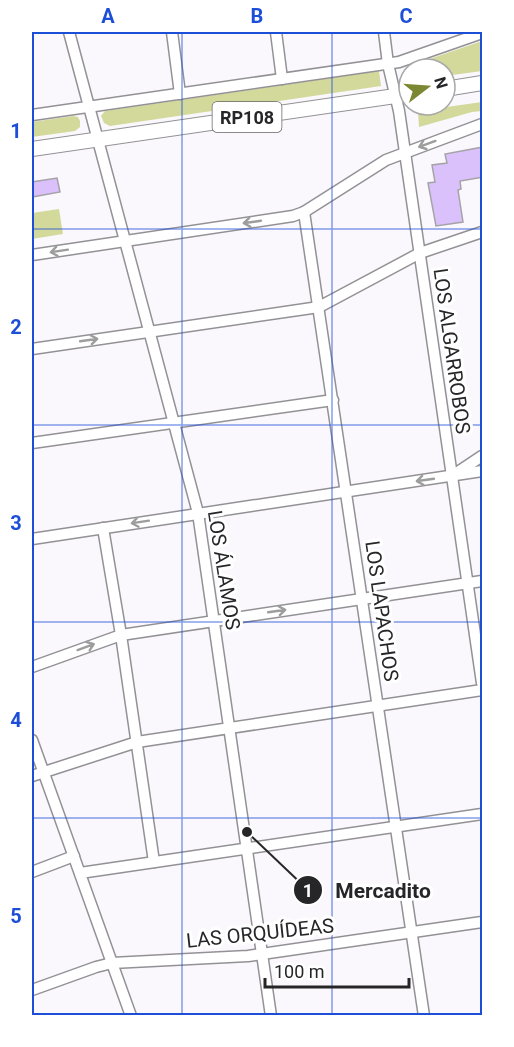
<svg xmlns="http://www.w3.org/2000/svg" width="514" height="1047" viewBox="0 0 514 1047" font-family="Roboto,sans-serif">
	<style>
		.green { fill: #d3d99b }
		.building { fill: #dbc1fb; stroke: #a5a3a8; stroke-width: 1.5 }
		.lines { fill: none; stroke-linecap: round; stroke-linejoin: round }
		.minor-casing { stroke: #939195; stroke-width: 13 }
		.major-casing { stroke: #939195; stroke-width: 16 }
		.minor { stroke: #fff; stroke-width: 10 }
		.major { stroke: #fff; stroke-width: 14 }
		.oneway { stroke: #9d9d9e }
		.grid { fill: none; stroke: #1d4ed8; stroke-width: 1.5; stroke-opacity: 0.55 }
		.labels { text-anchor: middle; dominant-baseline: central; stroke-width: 6; stroke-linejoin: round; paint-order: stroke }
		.shield { fill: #fff; stroke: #676668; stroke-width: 1.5 }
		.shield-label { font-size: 18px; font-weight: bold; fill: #262527 }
		.street-label { font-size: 20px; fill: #262527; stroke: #fff }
		.leader { fill: none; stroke: #262527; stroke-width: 2 }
		.callout-dot { fill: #262527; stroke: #fff; stroke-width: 2 }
		.mark-label { font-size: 18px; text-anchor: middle; font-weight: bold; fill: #fff }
		.callout-label { font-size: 21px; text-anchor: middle; font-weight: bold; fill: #262527; stroke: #fff; stroke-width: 6; stroke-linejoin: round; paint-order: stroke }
		.neatline { fill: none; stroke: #1d4ed8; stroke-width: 2 }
		.grid-label { font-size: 20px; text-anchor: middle; font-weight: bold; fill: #1d4ed8 }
	</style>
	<rect width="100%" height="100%" fill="#faf8fd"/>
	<!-- green -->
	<g class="green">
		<polygon points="482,41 482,71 445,76 445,69 409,69 409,66"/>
		<polygon points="379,71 381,86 110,126 104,123 101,116 105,111"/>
		<polygon points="482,102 482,111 472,112 419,127 418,111"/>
		<polygon points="73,116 78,117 80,121 80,127 75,131 32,137 32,122"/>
		<polygon points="59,209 63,234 32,239 32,213"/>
	</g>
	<!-- building -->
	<g class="building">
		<polygon points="483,147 483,177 460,181 461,189 458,190 463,222 436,226 428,183 435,182 432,165 447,163 445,154"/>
		<polygon points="57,178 60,192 32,197 32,182"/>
	</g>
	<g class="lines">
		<defs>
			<g id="minor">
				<polyline points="69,32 198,513 271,1016"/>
				<polyline points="172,32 180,94"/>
				<polyline points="276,32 282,79"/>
				<polyline points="384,32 388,64 399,111 482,683"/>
				<polyline points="32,115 399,62 482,33"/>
				<polyline points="304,212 424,1016"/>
				<polyline points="32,255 293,216 304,212 386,160 482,124"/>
				<polyline points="32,349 319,307 420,253 482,232"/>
				<polyline points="32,443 333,400"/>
				<polyline points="455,474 482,456"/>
				<polyline points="103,528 121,635 154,862"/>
				<polyline points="32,539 482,471"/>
				<polyline points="32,667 121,635 482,581"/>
				<polyline points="32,740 131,1016"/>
				<polyline points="32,776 137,742 482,690"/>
				<polyline points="32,872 74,856"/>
				<polyline points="80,873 482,814"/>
				<polyline points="32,990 96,967 112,963 248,956 482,922"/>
			</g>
			<g id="major">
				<polyline points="445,89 482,83"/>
				<polyline points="32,149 409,94"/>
			</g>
		</defs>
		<!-- minor casing -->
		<use href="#minor" class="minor-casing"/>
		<!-- major casing -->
		<use href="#major" class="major-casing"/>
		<!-- minor -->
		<use href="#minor" class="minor"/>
		<!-- major -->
		<use href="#major" class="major"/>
	</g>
	<!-- one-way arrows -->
	<defs><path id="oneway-shaft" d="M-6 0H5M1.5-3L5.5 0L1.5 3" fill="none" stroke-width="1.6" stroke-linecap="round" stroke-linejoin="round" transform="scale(1.5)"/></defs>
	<g class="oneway">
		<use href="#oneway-shaft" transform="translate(427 144) rotate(160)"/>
		<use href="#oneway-shaft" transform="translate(252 222) rotate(172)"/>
		<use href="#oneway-shaft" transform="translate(59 251) rotate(171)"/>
		<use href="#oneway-shaft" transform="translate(89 340) rotate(-8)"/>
		<use href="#oneway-shaft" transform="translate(425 480) rotate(172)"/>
		<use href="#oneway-shaft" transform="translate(140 522) rotate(171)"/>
		<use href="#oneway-shaft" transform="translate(277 611) rotate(-8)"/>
		<use href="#oneway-shaft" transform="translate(86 647) rotate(-20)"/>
	</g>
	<!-- grid -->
	<path class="grid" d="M182,32v984M332,32v984M32,229h450M32,425h450M32,622h450M32,818h450"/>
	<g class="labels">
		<!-- shield labels -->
		<rect class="shield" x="212.5" y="102" width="69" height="30" rx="4.5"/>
		<g class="shield-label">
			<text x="247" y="117">RP108</text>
		</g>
		<!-- street labels -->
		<g class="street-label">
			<text transform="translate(452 351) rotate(82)">LOS ALGARROBOS</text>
			<text transform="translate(224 570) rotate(81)">LOS ÁLAMOS</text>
			<text transform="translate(382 611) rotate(82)">LOS LAPACHOS</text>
			<text transform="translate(260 933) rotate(-6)">LAS ORQUÍDEAS</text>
		</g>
	</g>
	<!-- callouts -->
	<path class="leader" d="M247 832L308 890"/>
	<g class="callout-dot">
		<circle cx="247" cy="832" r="6"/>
		<circle cx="308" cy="890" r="15"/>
	</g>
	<g class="mark-label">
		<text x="308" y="897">1</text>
	</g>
	<g class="callout-label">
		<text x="383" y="898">Mercadito</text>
	</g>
	<!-- border -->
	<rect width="514" height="1047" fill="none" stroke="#ffffff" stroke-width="66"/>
	<!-- north arrow -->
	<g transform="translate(427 87) rotate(73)"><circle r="28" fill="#ffffff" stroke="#a8a8a9" stroke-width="1.5"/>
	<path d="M0-4.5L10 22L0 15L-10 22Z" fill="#7c8733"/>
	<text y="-9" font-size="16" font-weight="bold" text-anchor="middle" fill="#262527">N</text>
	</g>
	<!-- scale -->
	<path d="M265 978v9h144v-9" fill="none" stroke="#262527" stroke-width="3"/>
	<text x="274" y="978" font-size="18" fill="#262527" stroke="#ffffff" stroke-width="4.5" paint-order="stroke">100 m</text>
	<rect x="33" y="33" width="448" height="981" class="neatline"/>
	<g class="grid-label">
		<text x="108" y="23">A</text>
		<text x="257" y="23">B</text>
		<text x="406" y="23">C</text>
		<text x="16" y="138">1</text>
		<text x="16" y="334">2</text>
		<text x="16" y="530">3</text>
		<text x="16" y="727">4</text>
		<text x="16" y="923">5</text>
	</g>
</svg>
